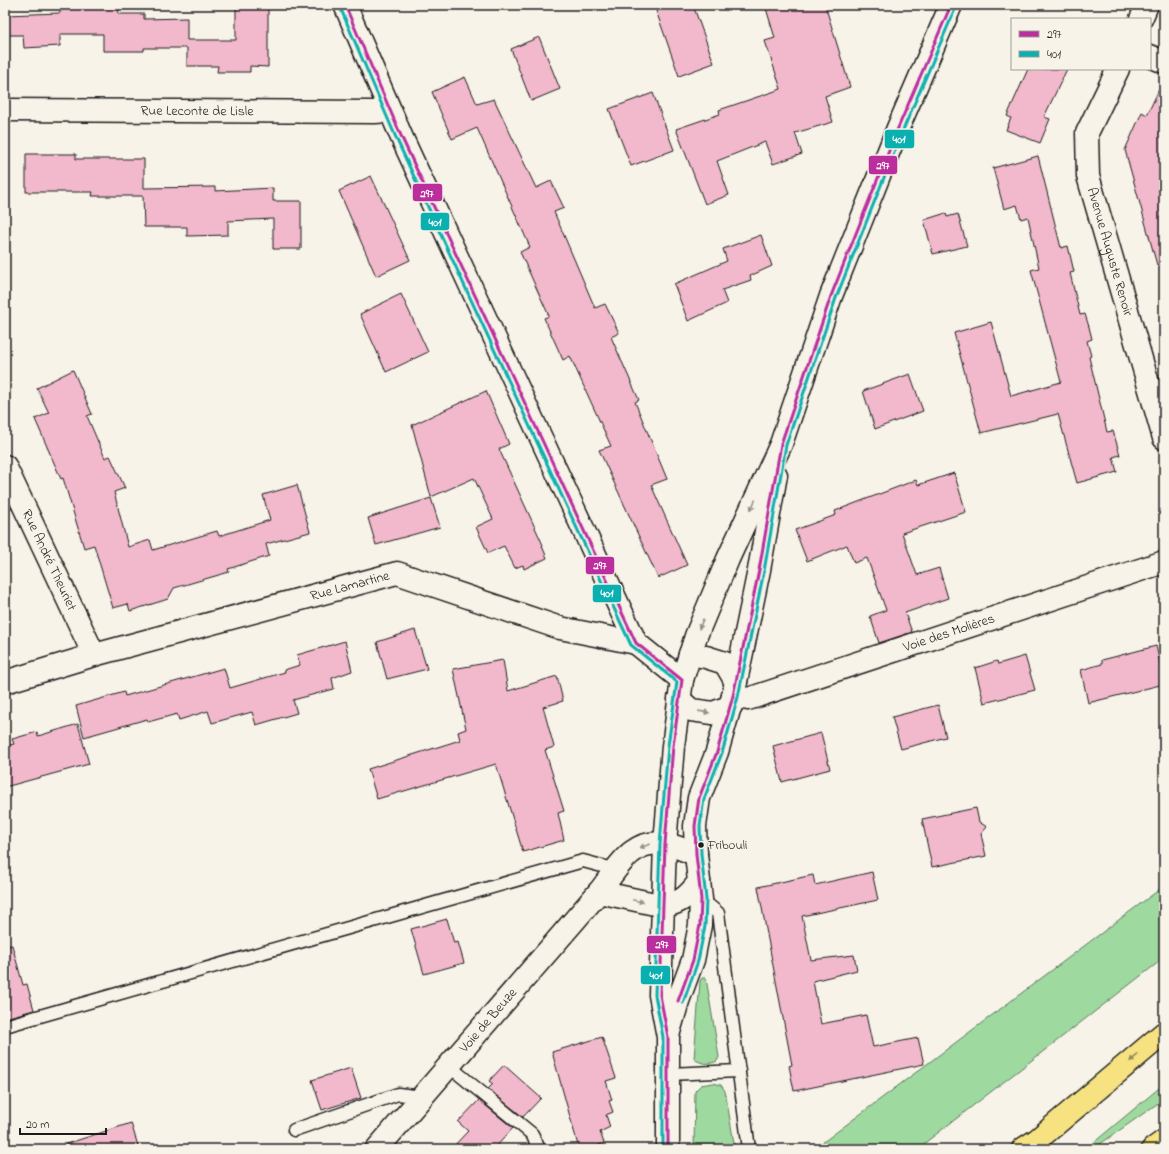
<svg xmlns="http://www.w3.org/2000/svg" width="1169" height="1154" viewBox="0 0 1169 1154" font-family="'Indie Flower',sans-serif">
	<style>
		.green { fill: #9ed9a0; stroke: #5d7a5e }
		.building { fill: #f2b9cd; stroke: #1c1c1c }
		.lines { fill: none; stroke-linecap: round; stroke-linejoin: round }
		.service-casing { stroke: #1c1c1c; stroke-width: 15 }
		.minor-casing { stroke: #1c1c1c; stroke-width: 25 }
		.tertiary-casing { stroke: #1c1c1c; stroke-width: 25 }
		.motorway-casing { stroke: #1c1c1c; stroke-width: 25 }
		.service { stroke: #f7f3e8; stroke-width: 12 }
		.minor { stroke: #f7f3e8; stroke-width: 22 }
		.tertiary { stroke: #f7f3e8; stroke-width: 22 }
		.motorway { stroke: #f7e281; stroke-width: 22 }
		.bus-1-casing { stroke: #f7f3e8; stroke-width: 6 }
		.bus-2-casing { stroke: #f7f3e8; stroke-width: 6 }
		.bus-1 { stroke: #bb2e9e; stroke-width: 3 }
		.bus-2 { stroke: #0ab0b0; stroke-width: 3 }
		.oneway { fill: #94928c }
		.oneway2 { fill: #948954 }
		.bus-dot { fill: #1c1c1c; stroke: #f7f3e8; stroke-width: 1.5 }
		.labels { text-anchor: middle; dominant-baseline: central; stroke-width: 3; stroke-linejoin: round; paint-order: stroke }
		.bus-label { font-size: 13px; fill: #1c1c1c; stroke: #f7f3e8; text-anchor: start }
		.street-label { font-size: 14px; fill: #1c1c1c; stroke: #f7f3e8 }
		.line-badge { stroke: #f7f3e8; stroke-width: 1.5 }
		.badge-label { font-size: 11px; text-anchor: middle; font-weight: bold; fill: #fff }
	</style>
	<rect width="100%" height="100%" fill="#f7f3e8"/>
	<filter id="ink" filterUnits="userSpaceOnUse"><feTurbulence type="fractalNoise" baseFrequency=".025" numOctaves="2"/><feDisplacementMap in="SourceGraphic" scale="8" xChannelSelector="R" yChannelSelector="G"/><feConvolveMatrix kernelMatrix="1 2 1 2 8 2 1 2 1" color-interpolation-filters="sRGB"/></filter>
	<g filter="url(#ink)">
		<!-- green -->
		<g class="green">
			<polygon points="1164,886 1164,958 917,1149 814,1149"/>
			<path d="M702,978h4l13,79 -2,4c-8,4 -15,3 -23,-2l6,-78z"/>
			<polygon points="713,1083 721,1085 725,1091 735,1149 694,1149 695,1091 701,1085"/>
			<polygon points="1164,1084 1164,1099 1093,1149 1086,1149"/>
		</g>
		<!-- building -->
		<g class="building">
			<polygon points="60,5 118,5 119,14 144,14 144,19 187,18 187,40 236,40 236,5 268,5 268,67 250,66 250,72 217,72 218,66 187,66 187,48 144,48 144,51 103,51 103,34 60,34 60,46 24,48 23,35 6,35 6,15 60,13"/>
			<polygon points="654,5 693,5 714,63 679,76"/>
			<polygon points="765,5 825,5 850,87 825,96 833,122 795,133 802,154 773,164 765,142 717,161 729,195 705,204 676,129 720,114 719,110 781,89 765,41 775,38"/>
			<polygon points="539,37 560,89 531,101 511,49"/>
			<polygon points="1028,69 1067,69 1044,117 1050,119 1040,143 1006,130 1011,118 1007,116"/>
			<polygon points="465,77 477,104 494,99 536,188 551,181 564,208 554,212 595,308 605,304 619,333 611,337 639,400 635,402 667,479 651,485 687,565 658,578 599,450 611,446 570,356 563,360 544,318 549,316 520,252 530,247 477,128 452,139 432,92"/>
			<polygon points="1164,79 1164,264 1157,265 1125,150 1142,112 1147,115"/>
			<polygon points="653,93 674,150 631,166 609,109"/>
			<polygon points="26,154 76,154 76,159 144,159 144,188 215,187 215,191 273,188 273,201 301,201 301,249 273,249 273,219 228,221 228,235 187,236 187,227 144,227 143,196 92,196 93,192 26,192"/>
			<polygon points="1038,156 1061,248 1068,246 1074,272 1070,273 1080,315 1085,314 1089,327 1092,339 1087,341 1091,356 1089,357 1107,432 1113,431 1120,455 1113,457 1117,472 1077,483 1058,414 981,433 954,333 991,322 1011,396 1061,382 1031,270 1039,268 1028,217 1021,219 1017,205 1004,209 993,168"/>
			<polygon points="371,176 410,260 376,276 339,191"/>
			<polygon points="946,213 947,217 958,214 967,246 933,254 924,220"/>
			<polygon points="761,235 772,266 750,276 751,280 722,290 727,303 688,321 674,284 727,261 723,249"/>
			<polygon points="401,294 428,352 386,372 360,314"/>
			<polygon points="73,370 92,414 87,416 105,458 110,456 125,488 114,492 128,547 150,540 153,550 217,531 219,536 270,520 263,495 297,485 310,532 266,544 269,556 228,569 229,572 174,588 168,599 130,611 128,604 113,608 94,545 84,548 63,478 61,479 35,419 49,413 37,388"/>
			<polygon points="910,374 923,411 875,429 863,391"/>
			<polygon points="486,391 509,444 499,449 543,545 542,546 547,558 524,569 523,565 515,568 504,546 488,553 476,527 493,519 474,478 431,497 412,425"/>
			<polygon points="954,473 966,512 902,533 917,575 939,568 948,598 905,613 912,632 879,643 870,616 886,610 867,558 854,563 847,545 807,561 795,530 836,515 835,511 916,480 918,485"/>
			<polygon points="431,498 440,527 376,545 368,518"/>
			<polygon points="415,630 427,669 387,679 377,642"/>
			<polygon points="345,641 352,671 332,678 334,689 293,700 297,713 256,725 252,712 212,723 208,711 179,720 177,714 148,722 147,719 84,737 76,706 124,692 125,696 224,668 230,688 285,672 284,670 300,665 297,655"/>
			<polygon points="1156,646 1164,679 1164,684 1088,703 1081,670 1102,664 1102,660"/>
			<polygon points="1025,656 1035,690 984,703 975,668 997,661 998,664"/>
			<polygon points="503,660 508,691 557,676 563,701 543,707 554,747 545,750 564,811 558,813 564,840 523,852 496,764 377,799 368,769 460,740 458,732 466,729 453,669"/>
			<polygon points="938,705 946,737 901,749 892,717"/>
			<polygon points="78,724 89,764 5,787 5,746 14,744 12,739 37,732 38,736"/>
			<polygon points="821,733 830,769 782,782 773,746"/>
			<polygon points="976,808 979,822 987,827 981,834 986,856 932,867 922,819"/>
			<polygon points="872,872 878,900 802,916 811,960 854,955 857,970 813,981 821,1024 866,1015 873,1047 918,1038 924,1064 794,1091 789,1066 792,1065 758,887 813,875 815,885"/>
			<polygon points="447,919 454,943 458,942 464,963 424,974 411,929"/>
			<polygon points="12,945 23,985 27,984 34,1010 5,1018 5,946"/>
			<polygon points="602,1037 616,1078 606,1081 612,1100 609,1101 613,1112 606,1115 610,1127 600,1132 604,1143 591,1149 579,1149 552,1052"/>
			<polygon points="504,1065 541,1098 523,1117 488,1089 493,1084 489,1081"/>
			<polygon points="351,1068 361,1098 322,1110 312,1080"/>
			<polygon points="479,1100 513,1128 494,1149 451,1149 468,1131 458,1122"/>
			<polygon points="131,1123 139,1149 66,1149 66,1144"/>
		</g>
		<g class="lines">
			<defs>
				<g id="service">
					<polyline points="701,899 718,913 749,1149"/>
					<polyline points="5,1026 583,861 617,870"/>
					<polyline points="449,1066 532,1134 539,1149"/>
					<polyline points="668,1074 739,1071"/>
					<polyline points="294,1130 398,1094 422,1097"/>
				</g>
				<g id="minor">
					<polyline points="1141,19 1147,5"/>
					<polyline points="1150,56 1164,62"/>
					<path id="s1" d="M1118,69l-31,64 1,43 76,262"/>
					<path id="s2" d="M5,110l370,2 15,-1"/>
					<path id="s3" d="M5,466l89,189"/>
					<path id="s4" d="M5,682l89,-27 303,-82 163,55 76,15"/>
					<path id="s5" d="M733,696l15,3 416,-137"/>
					<path d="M599,892l65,14c17,-3 24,-10 35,-24"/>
					<path id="s6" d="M377,1149l222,-257c19,-24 32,-54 67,-48 10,2 20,7 30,10"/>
				</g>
				<g id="tertiary">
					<polyline points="345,5 402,138 636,643 682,680"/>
					<polyline points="690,654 706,657 725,663 736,682"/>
					<polyline points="679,699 691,710 713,713 731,706"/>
					<polyline points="669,1032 678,1001 693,960 700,925 701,899 696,854 695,826 699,798 717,752 733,696 759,570 776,475"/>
					<polyline points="668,1149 668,1037 660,995 665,844 673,746 682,680 696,636 728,559 781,444 831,296 898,128 951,5"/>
				</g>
				<g id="motorway">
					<polyline points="1023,1149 1037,1140 1164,1033"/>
					<polyline points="1153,1149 1164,1141"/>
				</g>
			</defs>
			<!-- service casing -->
			<use href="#service" class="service-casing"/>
			<!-- minor casing -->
			<use href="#minor" class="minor-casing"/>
			<!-- tertiary casing -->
			<use href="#tertiary" class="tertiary-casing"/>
			<!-- motorway casing -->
			<use href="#motorway" class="motorway-casing"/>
			<!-- service -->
			<use href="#service" class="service"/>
			<!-- minor -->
			<use href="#minor" class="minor"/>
			<!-- tertiary -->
			<use href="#tertiary" class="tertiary"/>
			<!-- motorway -->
			<use href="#motorway" class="motorway"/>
			<defs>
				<g id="bus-1">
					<polyline points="345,5 402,138 636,643 682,680 673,746 665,844 660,995 668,1037 668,1149"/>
					<polyline points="678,1001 693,960 700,925 701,899 696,854 695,826 699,798 717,752 733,696 759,570 781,444 831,296 898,128 951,5"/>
				</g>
				<g id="bus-2">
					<polyline points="340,7 397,140 631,645 677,682 668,746 660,844 655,995 663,1037 663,1149"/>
					<polyline points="683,1003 698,961 705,926 706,899 701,854 700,826 704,799 722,753 738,697 764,571 786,445 836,298 903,130 956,7"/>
				</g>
			</defs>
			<!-- bus-1 casing -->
			<use href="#bus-1" class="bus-1-casing"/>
			<!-- bus-2 casing -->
			<use href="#bus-2" class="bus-2-casing"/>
			<!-- bus-1 -->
			<use href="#bus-1" class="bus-1"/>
			<!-- bus-2 -->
			<use href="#bus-2" class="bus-2"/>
		</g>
		<!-- one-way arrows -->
		<defs><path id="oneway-solid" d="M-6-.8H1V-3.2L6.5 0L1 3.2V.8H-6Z"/></defs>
		<g class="oneway">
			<use href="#oneway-solid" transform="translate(753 505) rotate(115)"/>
			<use href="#oneway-solid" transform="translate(701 624) rotate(113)"/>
			<use href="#oneway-solid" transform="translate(704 712) rotate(8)"/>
			<use href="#oneway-solid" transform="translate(645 846) rotate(161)"/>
			<use href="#oneway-solid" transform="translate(638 901) rotate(12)"/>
		</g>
		<use class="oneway2" href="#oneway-solid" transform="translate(1134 1058) rotate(140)"/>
	</g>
	<!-- markers -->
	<circle class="bus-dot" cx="701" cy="845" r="3.5"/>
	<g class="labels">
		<!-- bus labels -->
		<g class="bus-label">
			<text x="708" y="845">Fribouli</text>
		</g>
		<!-- street labels -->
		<g class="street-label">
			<text stroke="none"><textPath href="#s2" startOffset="192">Rue Leconte de Lisle</textPath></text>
			<text stroke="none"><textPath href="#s1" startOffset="193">Avenue Auguste Renoir</textPath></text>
			<text stroke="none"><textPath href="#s3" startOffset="104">Rue André Theuriet</textPath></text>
			<text stroke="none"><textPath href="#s4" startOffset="358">Rue Lamartine</textPath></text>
			<text stroke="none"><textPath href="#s5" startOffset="227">Voie des Molières</textPath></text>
			<text stroke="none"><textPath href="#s6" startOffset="170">Voie de Beuze</textPath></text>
		</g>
	</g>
	<g class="line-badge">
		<rect x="884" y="129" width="31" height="20" rx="4" fill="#0ab0b0"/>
		<rect x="868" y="155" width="30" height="20" rx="4" fill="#bb2e9e"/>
		<rect x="412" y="183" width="31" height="19" rx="4" fill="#bb2e9e"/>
		<rect x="420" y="212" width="30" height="19" rx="4" fill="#0ab0b0"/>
		<rect x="585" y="556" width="30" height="19" rx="4" fill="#bb2e9e"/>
		<rect x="592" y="584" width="30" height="19" rx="4" fill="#0ab0b0"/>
		<rect x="646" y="935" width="31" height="19" rx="4" fill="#bb2e9e"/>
		<rect x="640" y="965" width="31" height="20" rx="4" fill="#0ab0b0"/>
	</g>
	<g class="badge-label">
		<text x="899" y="143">401</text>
		<text x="883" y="169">297</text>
		<text x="427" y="197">297</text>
		<text x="435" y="226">401</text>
		<text x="600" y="569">297</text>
		<text x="607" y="597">401</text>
		<text x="662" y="948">297</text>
		<text x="656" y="979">401</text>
	</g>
	<!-- margin -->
	<rect width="1169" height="1154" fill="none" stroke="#f7f3e8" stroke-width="20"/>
	<rect x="10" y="10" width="1149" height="1134" fill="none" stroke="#1c1c1c" stroke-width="1.5" filter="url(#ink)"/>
	<!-- legend -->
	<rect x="1011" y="18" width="140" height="52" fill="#f7f3e8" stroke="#9f9d96"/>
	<rect x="1019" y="31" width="20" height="6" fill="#bb2e9e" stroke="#9f9d96"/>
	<text x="1047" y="38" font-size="12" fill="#1c1c1c">297</text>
	<rect x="1019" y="51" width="20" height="6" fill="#0ab0b0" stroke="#9f9d96"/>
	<text x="1047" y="58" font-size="12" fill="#1c1c1c">401</text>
	<!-- scale -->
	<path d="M20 1128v6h86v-6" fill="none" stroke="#1c1c1c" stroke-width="2"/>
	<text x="26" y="1128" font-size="12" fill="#1c1c1c" stroke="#f7f3e8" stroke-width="3" paint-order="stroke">20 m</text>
</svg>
